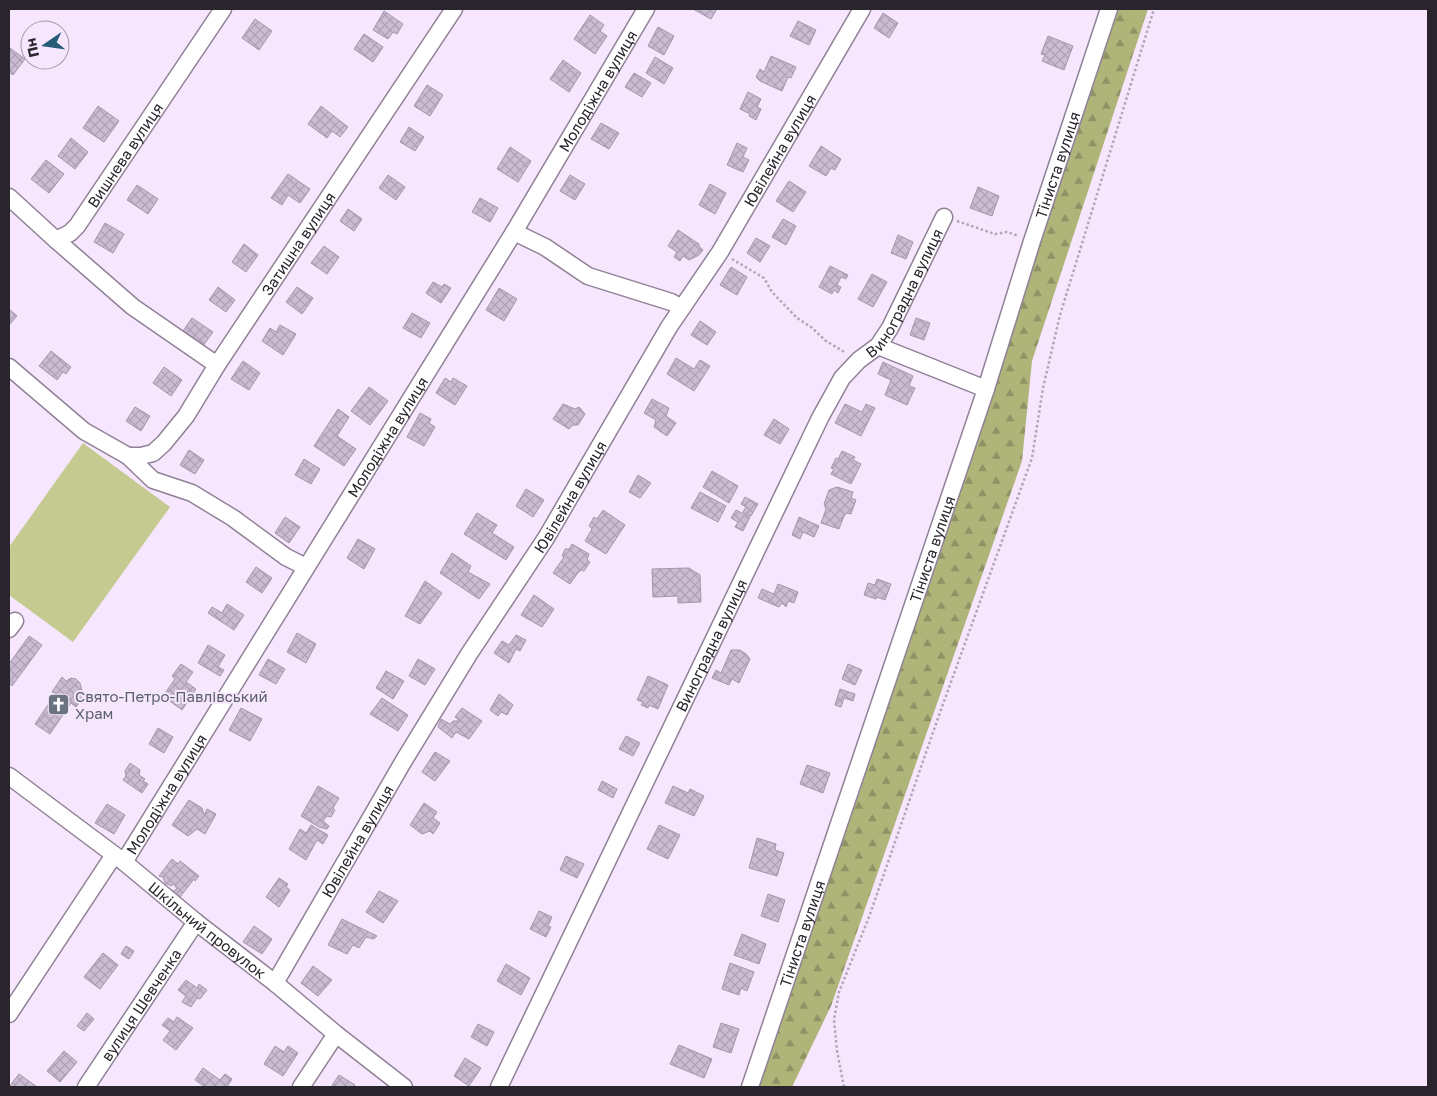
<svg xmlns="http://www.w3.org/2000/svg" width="1437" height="1096" viewBox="0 0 1437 1096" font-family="'Golos Text',sans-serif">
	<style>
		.forest { fill: url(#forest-firs) }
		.garden { fill: #c5ca91 }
		.building { fill: url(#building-cross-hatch); stroke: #a596ac }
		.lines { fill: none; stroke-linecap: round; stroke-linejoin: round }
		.minor-casing { stroke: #908197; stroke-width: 19 }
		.path { stroke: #b1a5b7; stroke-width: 2.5; stroke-dasharray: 2.5 2.5; stroke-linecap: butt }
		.minor { stroke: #fff; stroke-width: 16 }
		.labels { text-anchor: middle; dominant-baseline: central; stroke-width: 4; stroke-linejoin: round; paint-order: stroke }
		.street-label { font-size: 15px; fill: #2a252d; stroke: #f6e6fe }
		.worship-label { font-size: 15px; fill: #5b616d; stroke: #f6e6fe; text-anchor: start }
	</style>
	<defs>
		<pattern id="forest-firs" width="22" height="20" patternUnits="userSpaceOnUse" patternTransform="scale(1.25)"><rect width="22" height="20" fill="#afb479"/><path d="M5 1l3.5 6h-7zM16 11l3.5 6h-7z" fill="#8f9264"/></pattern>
		<pattern id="building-cross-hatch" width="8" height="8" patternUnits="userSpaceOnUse" patternTransform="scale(1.25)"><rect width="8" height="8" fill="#ccbcd3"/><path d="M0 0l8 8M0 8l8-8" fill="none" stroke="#afa1b5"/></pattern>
	</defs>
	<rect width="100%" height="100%" fill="#f6e6fe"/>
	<!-- forest -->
	<polygon class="forest" points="1115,9 1148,9 1032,361 1022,461 831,1006 792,1087 758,1087"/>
	<!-- garden -->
	<polygon class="garden" points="83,443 170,507 73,642 9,595 9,547"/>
	<!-- building -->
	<g class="building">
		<polygon points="693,9 717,9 711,19"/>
		<polygon points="384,11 403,24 397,34 393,32 388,39 373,30"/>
		<polygon points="883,13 898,23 889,38 874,28"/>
		<polygon points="590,15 604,25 600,31 607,36 595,54 574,39"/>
		<polygon points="255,19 272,31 259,50 242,38"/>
		<polygon points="798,21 816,30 809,45 790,36"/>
		<polygon points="658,27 674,36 664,55 648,46"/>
		<polygon points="364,34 383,47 373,62 354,49"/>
		<polygon points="1048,36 1073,46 1064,70 1042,61 1045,55 1041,54"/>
		<polygon points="10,48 25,59 13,75 9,72"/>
		<polygon points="771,56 796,67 791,78 788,77 782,91 760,81 756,77 760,69 764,72"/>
		<polygon points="655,57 673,68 664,84 646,73"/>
		<polygon points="563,60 581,73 569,92 550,79"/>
		<polygon points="634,73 651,83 642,97 625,87"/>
		<polygon points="427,85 443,95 430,116 414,106"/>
		<polygon points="748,92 761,99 757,107 761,109 756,120 749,116 750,114 740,109"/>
		<polygon points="98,106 119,121 104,142 83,128"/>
		<polygon points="321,106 348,127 340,137 332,131 327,138 308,124"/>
		<polygon points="601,123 619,133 609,149 591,139"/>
		<polygon points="409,127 424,137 415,151 400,142"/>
		<polygon points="71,138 88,152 75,169 58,156"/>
		<polygon points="737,143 747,148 743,157 749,160 743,172 727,165"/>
		<polygon points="821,146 841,159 835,170 831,168 826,176 809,166"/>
		<polygon points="510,147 531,161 518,182 497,169"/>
		<polygon points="46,160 64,174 49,193 31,179"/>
		<polygon points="288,174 310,189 300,203 288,195 282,205 271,198"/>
		<polygon points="388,175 405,187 396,200 379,188"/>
		<polygon points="570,175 585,184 575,200 560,191"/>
		<polygon points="789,181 806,192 793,212 776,201"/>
		<polygon points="710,184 726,193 715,214 699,205"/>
		<polygon points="137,185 158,199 148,214 127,200"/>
		<polygon points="978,187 999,196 992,216 970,208"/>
		<polygon points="480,198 498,208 490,222 472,212"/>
		<polygon points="348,209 362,219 354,231 340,221"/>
		<polygon points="783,219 796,226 786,245 772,237"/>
		<polygon points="105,223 124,234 113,253 94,242"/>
		<polygon points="678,230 699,244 699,246 703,250 699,255 689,260 683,256 680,261 674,257 677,252 668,246"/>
		<polygon points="898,235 913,242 906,259 891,253"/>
		<polygon points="756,238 770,246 760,262 747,253"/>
		<polygon points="244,244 258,255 246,272 232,262"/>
		<polygon points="324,246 339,257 327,274 311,263"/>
		<polygon points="830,266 848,275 846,279 841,277 837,285 841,287 838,293 834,290 832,294 819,287"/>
		<polygon points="731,267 747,277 737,295 720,285"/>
		<polygon points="872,274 887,282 873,307 858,299"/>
		<polygon points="433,282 442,287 444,284 451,288 441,303 426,293"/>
		<polygon points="218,287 235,300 226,312 209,300"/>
		<polygon points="297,287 313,298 302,314 286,302"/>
		<polygon points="499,288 517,299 504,321 486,310"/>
		<polygon points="9,309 17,316 9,325"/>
		<polygon points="412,313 430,323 421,338 403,328"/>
		<polygon points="192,318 213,332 203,346 183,331"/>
		<polygon points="916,318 930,323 924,340 910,335"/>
		<polygon points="700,321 716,332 707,345 691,335"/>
		<polygon points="280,325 296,334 283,355 262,341 270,328 276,332"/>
		<polygon points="51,351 71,367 66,374 63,372 57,380 39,366"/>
		<polygon points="676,358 694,369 700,360 710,366 694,391 667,374"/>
		<polygon points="243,361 260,373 249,390 231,379"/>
		<polygon points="883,362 913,376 909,386 915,388 907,405 885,395 891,380 878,374"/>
		<polygon points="164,367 182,380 171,396 153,383"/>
		<polygon points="445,378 451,382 453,378 467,386 455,405 436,393"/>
		<polygon points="369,387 388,401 370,425 351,411"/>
		<polygon points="652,399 669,408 666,416 676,423 667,436 654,427 656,420 644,413"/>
		<polygon points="563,404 575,409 579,407 585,414 578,425 573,425 569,429 553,419"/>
		<polygon points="845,404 862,412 866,404 875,408 861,436 835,423"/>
		<polygon points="135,407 150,416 141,431 126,421"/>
		<polygon points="338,409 349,417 337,436 356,449 344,466 314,446"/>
		<polygon points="420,413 431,419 429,423 435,427 424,446 407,437"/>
		<polygon points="774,419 789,429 780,444 764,435"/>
		<polygon points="189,450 204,460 195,474 180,465"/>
		<polygon points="842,451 855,457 853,460 861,464 851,484 831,474 834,469 831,468 836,458 838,459"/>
		<polygon points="304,459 320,469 311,484 295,475"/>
		<polygon points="712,471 738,486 729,503 703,487"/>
		<polygon points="638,475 651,483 640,498 629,492"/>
		<polygon points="837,487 853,492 851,498 856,500 851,514 847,513 844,516 839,529 821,523 826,509 824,504 829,490"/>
		<polygon points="526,489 544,500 533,517 516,506"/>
		<polygon points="700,492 726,506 718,522 691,508"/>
		<polygon points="745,497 758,504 751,516 743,512 746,507 741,504"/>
		<polygon points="603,510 625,525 606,554 585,541 592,529 589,526 594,517 597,519"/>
		<polygon points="736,510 750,517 743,531 735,527 738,522 731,518"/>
		<polygon points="477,513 497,525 492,533 514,547 506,560 464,534"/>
		<polygon points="285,517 300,527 289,543 275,533"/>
		<polygon points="799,517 819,526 814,537 803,532 800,539 792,535"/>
		<polygon points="358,539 375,549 364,569 347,558"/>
		<polygon points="572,544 589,554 587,560 590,562 584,571 581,570 577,574 570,584 553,573 564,557 562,556 565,549 569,549"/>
		<polygon points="452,553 471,566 468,572 490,584 479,599 440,573"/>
		<polygon points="256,567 272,578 262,593 246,582"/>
		<polygon points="689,568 700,575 701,602 678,603 678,596 653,597 652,569"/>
		<polygon points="877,579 891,584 885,600 877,597 876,599 864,595 868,583 875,585"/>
		<polygon points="425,581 442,593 420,624 405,616"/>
		<polygon points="778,584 798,592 794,603 788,601 786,607 782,603 779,607 758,598 762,589 774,594"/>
		<polygon points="534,595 554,609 542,627 521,615"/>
		<polygon points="227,604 244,615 234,630 208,613 212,607 222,613"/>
		<polygon points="297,633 316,644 306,663 287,652"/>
		<polygon points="516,635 526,640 520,651 516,649 509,663 494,653 502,641 509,645"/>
		<polygon points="29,636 42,645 12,686 9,683 9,664"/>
		<polygon points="208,645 225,655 218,667 224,670 220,676 198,663"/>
		<polygon points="731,650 740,650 746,654 750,659 739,683 732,679 729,685 712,678 716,670 721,673"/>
		<polygon points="268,659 285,669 276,684 259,675"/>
		<polygon points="418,659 435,669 425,685 409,676"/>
		<polygon points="181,664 193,672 186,682 196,689 182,710 163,696 175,679 172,676"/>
		<polygon points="848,664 862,670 855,685 842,679"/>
		<polygon points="386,671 404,681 393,699 376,688"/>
		<polygon points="648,676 668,685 658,709 649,705 648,708 641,705 643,702 637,700"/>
		<polygon points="62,677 66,681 71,678 76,679 80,683 82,691 86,694 76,707 71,703 50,734 35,724 56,693 52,692"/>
		<polygon points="840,689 855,694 853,701 844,698 841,707 835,705"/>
		<polygon points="499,694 513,705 507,715 501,712 498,716 490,710"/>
		<polygon points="382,698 408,715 398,731 370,714"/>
		<polygon points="241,708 262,719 250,741 229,730"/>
		<polygon points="462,708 482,721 469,739 456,732 452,738 438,727 441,719 450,724 453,721 460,721 455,717"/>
		<polygon points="158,728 173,737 164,753 149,744"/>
		<polygon points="626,736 640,743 633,756 619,749"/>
		<polygon points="435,752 450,761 435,781 422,772"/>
		<polygon points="130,763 140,770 139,775 145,779 143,781 148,784 142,793 123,780 126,776 125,771"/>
		<polygon points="807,765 830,773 823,793 800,784"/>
		<polygon points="602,781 617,789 613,798 598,790"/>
		<polygon points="318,786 339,798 333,808 335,810 331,817 327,816 323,821 329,826 327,829 319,827 301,816"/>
		<polygon points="673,786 688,793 690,789 704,796 694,816 665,803"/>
		<polygon points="189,800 202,808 204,815 207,809 216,814 205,834 197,829 188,836 172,825"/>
		<polygon points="424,803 437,812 433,818 440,823 433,834 430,831 422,834 410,825"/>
		<polygon points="107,804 125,815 114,834 95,823"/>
		<polygon points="311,825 328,835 323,844 317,840 306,860 289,849 300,829 306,833"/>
		<polygon points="659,825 680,835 668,859 647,849"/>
		<polygon points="757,838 776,844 775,850 784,853 777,876 749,868"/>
		<polygon points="566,856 584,864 577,878 560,870"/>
		<polygon points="172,859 178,864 180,861 199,876 195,881 194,879 180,897 173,891 177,889 174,884 171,886 165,883 163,877 159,876"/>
		<polygon points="279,878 288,884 286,887 290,890 279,907 266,897"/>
		<polygon points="379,891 398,901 383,923 366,912"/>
		<polygon points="768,894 785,900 778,922 761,916"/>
		<polygon points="539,911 552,917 548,926 551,927 546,937 530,929"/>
		<polygon points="342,919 377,936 374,939 366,937 359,948 353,945 347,954 328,945"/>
		<polygon points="254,926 272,939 262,954 243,942"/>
		<polygon points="742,934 766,944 759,964 734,955"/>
		<polygon points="126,946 134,951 129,959 121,954"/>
		<polygon points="103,953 118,965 100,989 84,977"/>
		<polygon points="730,963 754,972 747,991 741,988 739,995 722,989"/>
		<polygon points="506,964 530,978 521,995 497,981"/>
		<polygon points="313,966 332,980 318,996 301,983"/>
		<polygon points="186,980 197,988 199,984 207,990 200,999 197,998 191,1007 182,1002 186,996 178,990"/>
		<polygon points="87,1013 94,1019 84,1031 77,1026"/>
		<polygon points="177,1017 193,1028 176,1050 163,1040 170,1031 162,1025 168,1018 174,1022"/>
		<polygon points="721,1023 739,1029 731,1053 713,1047"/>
		<polygon points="478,1024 494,1032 487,1046 471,1037"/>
		<polygon points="679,1045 712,1059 704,1078 670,1064"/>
		<polygon points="275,1046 284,1052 288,1046 298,1053 283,1076 264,1064"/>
		<polygon points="64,1051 77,1062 60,1082 47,1071"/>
		<polygon points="465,1058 481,1068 469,1086 454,1076"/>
		<polygon points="203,1068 220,1080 225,1074 232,1079 227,1087 205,1087 195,1080"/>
		<polygon points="19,1074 37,1087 9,1087"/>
		<polygon points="339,1075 355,1085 354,1087 331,1087"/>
	</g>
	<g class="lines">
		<defs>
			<g id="minor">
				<path id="s1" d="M9,197l47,43 14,-7 7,-7 146,-217"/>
				<polyline points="514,232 545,247 588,276 671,302 682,308"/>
				<polyline points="56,240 133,307 217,365"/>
				<polyline points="878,346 986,389"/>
				<polyline points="9,367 84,431 128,456 153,480 192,493 233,518 286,557 306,567"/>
				<path id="s2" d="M128,456h13l12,-3 11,-10 22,-27 31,-51 237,-356"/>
				<polyline points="9,629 15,621"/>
				<path id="s3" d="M9,776l115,86 72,60 79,61 61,51 68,53"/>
				<path id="s4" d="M124,862l390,-630 132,-223"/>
				<path id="s5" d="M275,983l128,-221 66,-108 77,-116 123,-211 51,-75 142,-243"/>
				<polyline points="9,1014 114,855"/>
				<path id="s6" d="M86,1087l110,-165"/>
				<polyline points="301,1087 336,1034"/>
				<path id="s7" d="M499,1087l321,-669 22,-40 17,-18 19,-14 12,-18 54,-111"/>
				<path id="s8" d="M750,1087l236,-698 46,-148 77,-232"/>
			</g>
		</defs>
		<!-- minor casing -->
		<use href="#minor" class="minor-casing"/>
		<!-- path -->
		<g class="path">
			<polyline points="957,221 995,234 1007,232 1019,236"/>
			<polyline points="732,259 764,278 772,292 797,318 811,327 826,341 846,353"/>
			<polyline points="844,1087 837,1051 834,1020 839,992 869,917 938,718 1032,458 1043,388 1060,315 1154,9"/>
		</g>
		<!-- minor -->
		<use href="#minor" class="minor"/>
	</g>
	<!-- icons -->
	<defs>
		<symbol id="church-square" viewBox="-11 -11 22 22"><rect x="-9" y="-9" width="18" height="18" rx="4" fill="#6b7280" stroke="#f6e6fe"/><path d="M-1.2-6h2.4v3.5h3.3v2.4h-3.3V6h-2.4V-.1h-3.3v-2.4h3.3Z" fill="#fff"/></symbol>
	</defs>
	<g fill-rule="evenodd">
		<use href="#church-square" x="46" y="692" width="25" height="25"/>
	</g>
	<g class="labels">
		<!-- street labels -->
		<g class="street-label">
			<text stroke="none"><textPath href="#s4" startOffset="905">Молодіжна вулиця</textPath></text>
			<text stroke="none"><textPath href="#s5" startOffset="974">Ювілейна вулиця</textPath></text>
			<text stroke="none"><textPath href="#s1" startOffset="175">Вишнева вулиця</textPath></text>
			<text stroke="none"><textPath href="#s8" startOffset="972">Тіниста вулиця</textPath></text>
			<text stroke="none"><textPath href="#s2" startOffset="281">Затишна вулиця</textPath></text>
			<text stroke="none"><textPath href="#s7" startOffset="895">Виноградна вулиця</textPath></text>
			<text stroke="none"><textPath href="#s4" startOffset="500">Молодіжна вулиця</textPath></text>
			<text stroke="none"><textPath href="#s5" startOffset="569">Ювілейна вулиця</textPath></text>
			<text stroke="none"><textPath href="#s8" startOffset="568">Тіниста вулиця</textPath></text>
			<text stroke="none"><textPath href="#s7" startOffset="490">Виноградна вулиця</textPath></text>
			<text stroke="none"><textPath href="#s4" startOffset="80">Молодіжна вулиця</textPath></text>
			<text stroke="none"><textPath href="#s5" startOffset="164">Ювілейна вулиця</textPath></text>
			<text stroke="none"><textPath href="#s3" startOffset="251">Шкільний провулок</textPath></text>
			<text stroke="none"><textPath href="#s8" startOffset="162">Тіниста вулиця</textPath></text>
			<text stroke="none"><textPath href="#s6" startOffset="99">вулиця Шевченка</textPath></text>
		</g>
		<!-- worship labels -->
		<g class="worship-label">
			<text x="75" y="696">Свято-Петро-Павлівський<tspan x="75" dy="17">Храм</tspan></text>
		</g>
	</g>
	<!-- border -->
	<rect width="1437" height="1096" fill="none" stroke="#2a252d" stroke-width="20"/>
	<!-- north arrow -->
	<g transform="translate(45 45) rotate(257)"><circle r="24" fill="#f6e6fe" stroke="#a499aa"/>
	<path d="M0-4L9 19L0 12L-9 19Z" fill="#265c77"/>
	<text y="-8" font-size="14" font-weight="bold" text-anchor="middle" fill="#2a252d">Пн</text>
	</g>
</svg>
